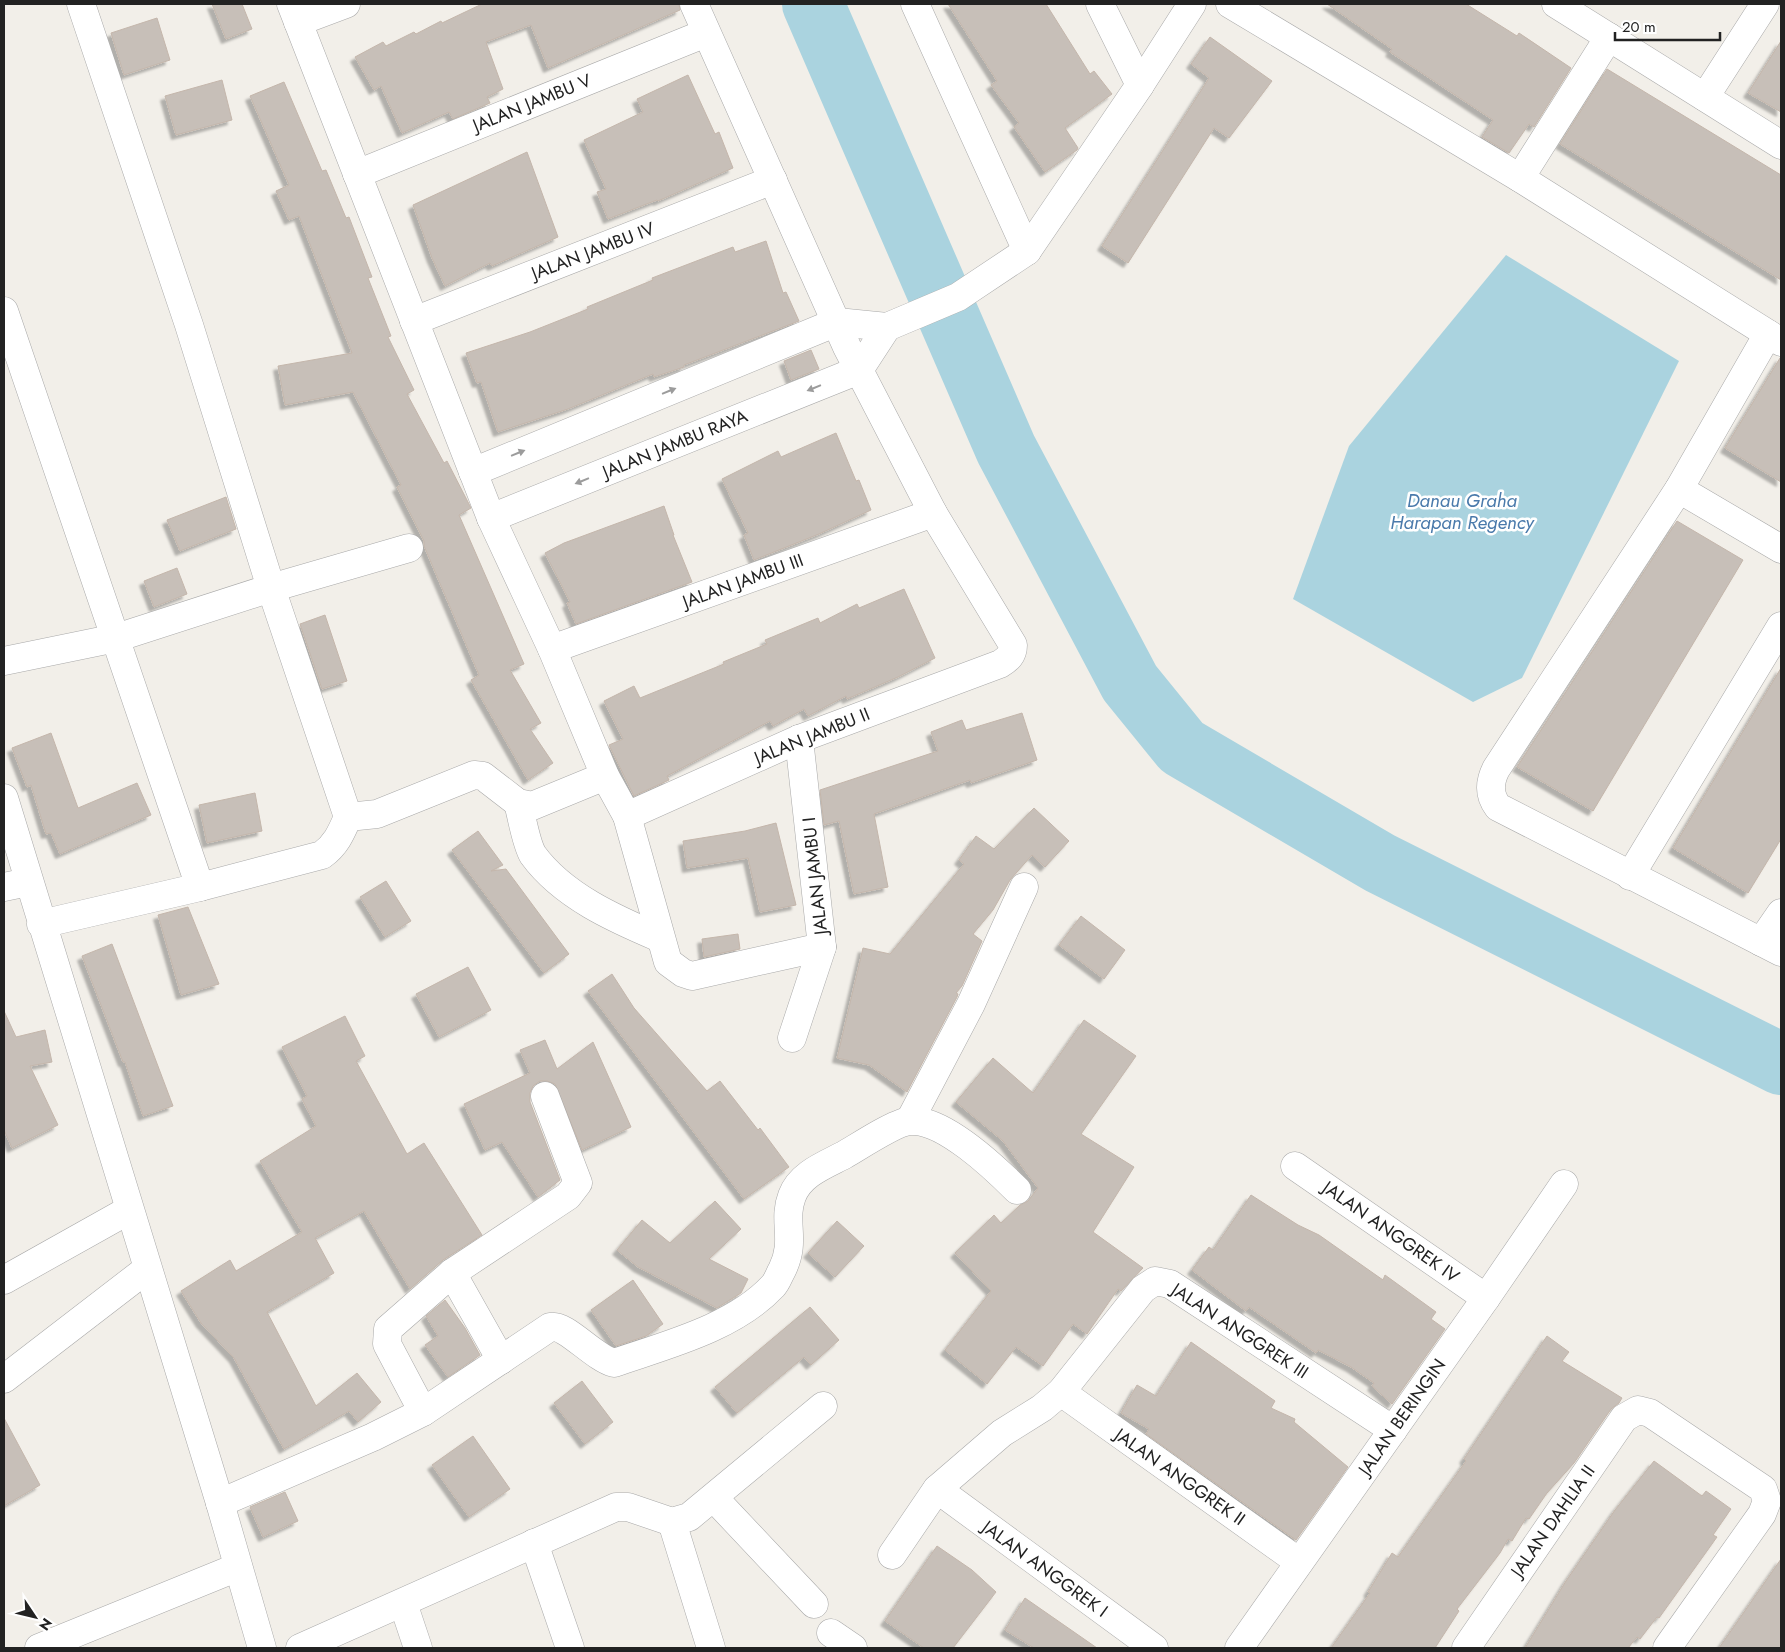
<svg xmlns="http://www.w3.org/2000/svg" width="1785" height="1652" viewBox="0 0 1785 1652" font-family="Jost,sans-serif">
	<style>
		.water { fill: #aad3df }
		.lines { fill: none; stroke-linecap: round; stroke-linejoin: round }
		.river { stroke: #aad3df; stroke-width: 62 }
		.building { fill: #c7bfb8; stroke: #c4b6ab; filter: url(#shadow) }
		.minor-casing { stroke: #a9a9a9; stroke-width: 29 }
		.minor { stroke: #fff; stroke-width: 28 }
		.oneway { fill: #9c9c9c }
		.labels { text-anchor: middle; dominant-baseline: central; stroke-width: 5; stroke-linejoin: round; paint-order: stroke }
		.street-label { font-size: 18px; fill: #222; stroke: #fff }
		.water-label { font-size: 19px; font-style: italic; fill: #4a7aab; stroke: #fff }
	</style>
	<defs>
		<filter id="shadow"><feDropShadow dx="-4.5" dy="4.5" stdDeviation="1" flood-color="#0004"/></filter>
	</defs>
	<rect width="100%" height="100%" fill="#f2efe9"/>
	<!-- water -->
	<polygon class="water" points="1506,255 1679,361 1522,678 1473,702 1293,599 1349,446"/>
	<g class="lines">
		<!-- river -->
		<polyline class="river" points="813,4 1006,449 1130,683 1182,747 1380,863 1781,1064"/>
	</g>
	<!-- building -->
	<g class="building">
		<polygon points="212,4 242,4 252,29 226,39"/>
		<polygon points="482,4 679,4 680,10 548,68 531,25 486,42 503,89 487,97 490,103 453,119 449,112 402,133 381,86 374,90 355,57 383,42 386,46 414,32 416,34 441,21 442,23"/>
		<polygon points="948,4 1046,4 1090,74 1094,71 1112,94 1065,128 1078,148 1077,150 1045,172 1014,127 1019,123 991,85 997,81"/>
		<polygon points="1327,4 1466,4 1517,36 1519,33 1571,68 1534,127 1529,124 1509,153 1482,137 1493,120 1390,52 1392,49"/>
		<polygon points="157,18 170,60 124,75 111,33"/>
		<polygon points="1210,37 1272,81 1229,138 1214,128 1128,263 1102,246 1209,78 1191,64"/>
		<polygon points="1781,41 1781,112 1748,93"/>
		<polygon points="1607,69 1781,175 1781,280 1560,144"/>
		<polygon points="688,75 715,134 719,132 733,168 658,201 657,200 608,219 597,192 606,189 584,140 643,112 637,99"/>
		<polygon points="222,80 232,120 176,135 165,96"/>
		<polygon points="284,82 322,171 326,170 346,218 349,217 372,277 368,278 391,336 388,337 414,390 407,394 444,463 447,461 471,508 459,515 524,664 510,670 541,723 530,729 553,763 528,780 471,680 479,675 424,546 424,541 397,487 401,485 353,392 285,405 278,366 352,353 299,216 289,220 276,191 289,185 250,96"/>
		<polygon points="527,152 558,237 492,266 490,263 445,286 432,258 413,205"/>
		<polygon points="766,241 783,293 786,292 799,321 684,365 684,367 654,377 653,374 568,409 498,432 481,382 477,383 466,353 530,332 588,309 587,307 653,280 652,278 733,247 735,252"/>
		<polygon points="811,350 819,369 791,380 784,361"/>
		<polygon points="1780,358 1781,357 1781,482 1725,448"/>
		<polygon points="836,433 856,481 859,480 871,510 819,534 754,560 744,535 748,533 722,479 778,451 781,457"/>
		<polygon points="226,497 236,529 180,551 167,520"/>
		<polygon points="664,506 674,535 673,535 692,582 576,624 567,603 570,602 545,553 564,543"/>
		<polygon points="1677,521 1743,560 1593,811 1517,767"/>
		<polygon points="177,568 187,594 154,607 144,581"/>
		<polygon points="904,589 935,658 898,677 847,699 846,696 808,716 804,709 773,726 770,721 667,776 669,780 634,796 609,745 623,739 604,701 634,686 640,698 724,664 723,662 767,644 765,640 818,618 820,623 857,604 859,608"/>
		<polygon points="325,615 347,681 322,689 300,624"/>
		<polygon points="1781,668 1781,839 1748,893 1673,848"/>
		<polygon points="1022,713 1037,760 971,783 970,780 874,814 888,887 854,894 839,821 824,825 820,790 938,751 931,732 962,720 966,730"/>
		<polygon points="51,733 78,808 137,783 151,815 60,854 51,833 46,834 31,785 27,787 12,748"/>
		<polygon points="255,793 262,831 207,843 199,805"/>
		<polygon points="1034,808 1069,841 1045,867 1032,855 1010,880 993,910 973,934 982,941 962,986 956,993 958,994 957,997 907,1092 869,1065 837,1058 863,948 890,954 964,864 959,860 976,836 994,849"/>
		<polygon points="776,823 796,905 760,912 748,858 687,868 683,841 745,831"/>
		<polygon points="478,831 503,865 491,871 506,869 569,954 544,973 452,850"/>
		<polygon points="386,881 411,921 385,937 360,897"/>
		<polygon points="188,907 219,984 181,995 158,915"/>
		<polygon points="1081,916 1125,950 1104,979 1059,945"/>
		<polygon points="738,934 740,949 704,957 702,939"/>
		<polygon points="112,944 173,1106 143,1116 125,1062 123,1062 82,956"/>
		<polygon points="468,967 491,1010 439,1037 416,994"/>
		<polygon points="612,974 634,1008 707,1091 720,1081 758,1130 760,1128 789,1167 744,1199 588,991"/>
		<polygon points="4,1011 16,1037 45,1030 52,1062 30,1066 58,1125 12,1148 4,1130"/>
		<polygon points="345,1016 365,1056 356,1061 407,1154 424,1143 482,1235 443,1260 410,1289 364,1211 315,1238 334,1273 267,1312 316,1406 357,1373 381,1402 358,1422 349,1411 284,1449 234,1358 201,1323 181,1291 230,1260 236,1271 302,1232 260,1161 316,1126 302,1099 307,1096 282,1047"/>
		<polygon points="1084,1020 1136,1056 1081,1134 1134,1167 1093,1232 1143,1268 1121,1291 1118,1289 1087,1334 1073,1324 1043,1366 1016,1347 987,1384 945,1350 991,1291 955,1253 994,1215 1001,1223 1020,1205 1028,1201 1038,1188 1003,1141 956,1102 993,1058 1033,1093"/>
		<polygon points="545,1040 557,1069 593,1042 631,1127 582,1150 555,1084 547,1081 540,1081 533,1086 530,1093 530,1102 560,1180 538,1197 502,1142 485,1150 464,1104 530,1073 520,1050"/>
		<polygon points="1251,1195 1298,1225 1319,1235 1383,1280 1385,1275 1436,1312 1431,1319 1445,1329 1392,1404 1372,1386 1374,1383 1351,1367 1318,1350 1316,1353 1249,1307 1246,1311 1192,1270 1209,1247 1213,1250"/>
		<polygon points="715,1201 741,1229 709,1259 748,1279 741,1293 717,1308 638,1267 617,1250 642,1220 670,1243"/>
		<polygon points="837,1221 864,1246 835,1277 808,1253"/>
		<polygon points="633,1280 663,1324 646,1336 616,1346 591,1310"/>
		<polygon points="445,1300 465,1328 480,1355 448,1377 425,1345 438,1336 426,1316"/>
		<polygon points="810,1307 839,1340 811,1365 804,1357 737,1413 715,1387"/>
		<polygon points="1547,1336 1569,1352 1562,1361 1622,1398 1619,1403 1611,1409 1574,1463 1547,1493 1529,1519 1526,1518 1512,1541 1508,1539 1500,1553 1457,1609 1459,1611 1435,1648 1331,1648 1370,1593 1368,1592 1392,1553 1398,1557 1466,1461 1464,1459"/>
		<polygon points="1191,1342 1275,1401 1271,1408 1295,1419 1294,1422 1348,1467 1296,1540 1146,1434 1149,1429 1121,1413 1137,1385 1156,1396"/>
		<polygon points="582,1381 613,1422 585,1444 554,1403"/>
		<polygon points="4,1418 40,1485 4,1506"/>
		<polygon points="473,1436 510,1489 469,1517 432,1465"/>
		<polygon points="1654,1461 1702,1496 1706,1491 1731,1509 1713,1535 1717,1537 1659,1618 1657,1617 1640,1639 1637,1637 1628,1648 1525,1648 1566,1581 1615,1510"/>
		<polygon points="285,1492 298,1521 263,1537 250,1507"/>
		<polygon points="937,1546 972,1570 996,1592 953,1648 924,1648 885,1621"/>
		<polygon points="1781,1559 1781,1648 1719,1648"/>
		<polygon points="1025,1598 1097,1648 1034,1648 1005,1630"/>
	</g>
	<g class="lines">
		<defs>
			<g id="minor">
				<polyline points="291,4 491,518 552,649 605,776 627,816 668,962 683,973 692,976 822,947"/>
				<polyline points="915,4 1027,251"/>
				<polyline points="1100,4 1140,85"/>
				<polyline points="1230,4 1520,178 1781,342"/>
				<polyline points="1556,4 1781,145"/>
				<polyline points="298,22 346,4"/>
				<polyline points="1705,97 1765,4"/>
				<polyline points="357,174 706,33"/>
				<polyline points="1520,178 1609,37"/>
				<polyline points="4,311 200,887"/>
				<polyline points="414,321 773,180"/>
				<path d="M1768,334l-89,155 -183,280c-7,14 -7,26 2,38l283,145"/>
				<polyline points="473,472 837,322 887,327 958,297 1027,251 1140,85 1192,4"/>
				<polyline points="1679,489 1781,549"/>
				<polyline points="491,518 859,370 887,327"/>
				<polyline points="552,649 933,513"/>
				<polyline points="4,661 116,638 271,588 409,548"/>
				<polyline points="4,798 220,1503 262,1648"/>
				<path d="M518,803c4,14 8,41 15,52 30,41 82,64 127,83"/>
				<path d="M627,816l172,-77 201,-75c8,-5 13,-9 13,-19l-80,-132 -86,-166 -153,-343"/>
				<polyline points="348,817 377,814 474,775 483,776 518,803 532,806 605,776"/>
				<polyline points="1630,876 1781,626"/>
				<polyline points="4,887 28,882"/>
				<path d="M41,924l159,-37 122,-32c14,-10 19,-22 26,-38l-77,-229 -82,-263 -108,-321"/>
				<polyline points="1761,942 1781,913"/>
				<polyline points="792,1038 822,947 799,739"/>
				<polyline points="910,1120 971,1004 1024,887"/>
				<polyline points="1295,1166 1486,1298"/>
				<polyline points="452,1273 501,1360"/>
				<polyline points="4,1280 129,1210"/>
				<polyline points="4,1379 147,1269"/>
				<polyline points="1061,1392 1299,1562"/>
				<polyline points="423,1412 387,1344 388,1329 452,1273 568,1196 578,1183 545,1096"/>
				<polyline points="937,1489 1154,1648"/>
				<polyline points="714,1498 814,1604"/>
				<path d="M220,1503l153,-66 50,-25 127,-85c15,-4 44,31 64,36 52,-18 120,-35 159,-77 4,-4 6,-11 9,-16 15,-30 0,-48 10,-74 8,-22 33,-31 52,-41 14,-8 53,-34 67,-34 33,-2 84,47 106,69"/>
				<polyline points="672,1522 711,1648"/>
				<polyline points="534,1543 570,1648"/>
				<polyline points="892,1555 937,1489 1002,1433 1042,1408 1061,1392 1143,1289 1155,1281 1170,1284 1393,1430"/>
				<polyline points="403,1603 418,1648"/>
				<polyline points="831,1633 853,1648"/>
				<polyline points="39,1648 238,1567"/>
				<polyline points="300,1648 616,1507 628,1507 672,1522 689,1517 823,1406"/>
				<polyline points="1239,1648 1486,1298 1564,1184"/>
				<polyline points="1466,1648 1624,1418 1638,1410 1650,1413 1763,1489 1767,1501 1762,1514 1667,1648"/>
			</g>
		</defs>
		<!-- minor casing -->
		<use href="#minor" class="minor-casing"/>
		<!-- minor -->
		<use href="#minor" class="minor"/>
	</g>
	<!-- one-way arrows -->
	<defs><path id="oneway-solid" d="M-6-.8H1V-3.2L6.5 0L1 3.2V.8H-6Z" transform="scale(1.25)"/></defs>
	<g class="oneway">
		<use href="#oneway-solid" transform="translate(814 388) rotate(158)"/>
		<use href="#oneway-solid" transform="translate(669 391) rotate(-22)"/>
		<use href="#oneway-solid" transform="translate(518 453) rotate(-22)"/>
		<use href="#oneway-solid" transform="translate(582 481) rotate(158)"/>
	</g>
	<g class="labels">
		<!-- street labels -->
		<g class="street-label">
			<text transform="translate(532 103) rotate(-22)">JALAN JAMBU V</text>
			<text transform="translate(593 251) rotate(-21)">JALAN JAMBU IV</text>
			<text transform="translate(675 444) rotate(-22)">JALAN JAMBU RAYA</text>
			<text transform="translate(743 581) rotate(-20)">JALAN JAMBU III</text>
			<text transform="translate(812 736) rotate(-22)">JALAN JAMBU II</text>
			<text transform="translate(815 876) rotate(-96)">JALAN JAMBU I</text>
			<text transform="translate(1391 1232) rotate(35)">JALAN ANGGREK IV</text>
			<text transform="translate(1240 1331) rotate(33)">JALAN ANGGREK III</text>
			<text transform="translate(1402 1417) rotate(-55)">JALAN BERINGIN</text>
			<text transform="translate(1180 1477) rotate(35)">JALAN ANGGREK II</text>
			<text transform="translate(1553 1521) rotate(-55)">JALAN DAHLIA II</text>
			<text transform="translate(1045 1569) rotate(36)">JALAN ANGGREK I</text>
		</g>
		<!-- water labels -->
		<g class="water-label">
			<text x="1462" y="500">Danau Graha<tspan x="1462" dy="22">Harapan Regency</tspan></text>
		</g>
	</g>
	<!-- border -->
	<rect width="1785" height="1652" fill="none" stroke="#222222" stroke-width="10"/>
	<!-- north arrow -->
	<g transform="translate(35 1617) rotate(125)" stroke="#ffffff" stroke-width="4" paint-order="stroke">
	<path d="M0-4L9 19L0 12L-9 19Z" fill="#222222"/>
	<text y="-8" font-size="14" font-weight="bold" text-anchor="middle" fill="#222222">N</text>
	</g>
	<!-- scale -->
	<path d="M1615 32v8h105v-8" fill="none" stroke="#222222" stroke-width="2.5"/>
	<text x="1622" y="32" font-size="15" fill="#222222" stroke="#ffffff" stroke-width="4" paint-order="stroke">20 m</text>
</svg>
